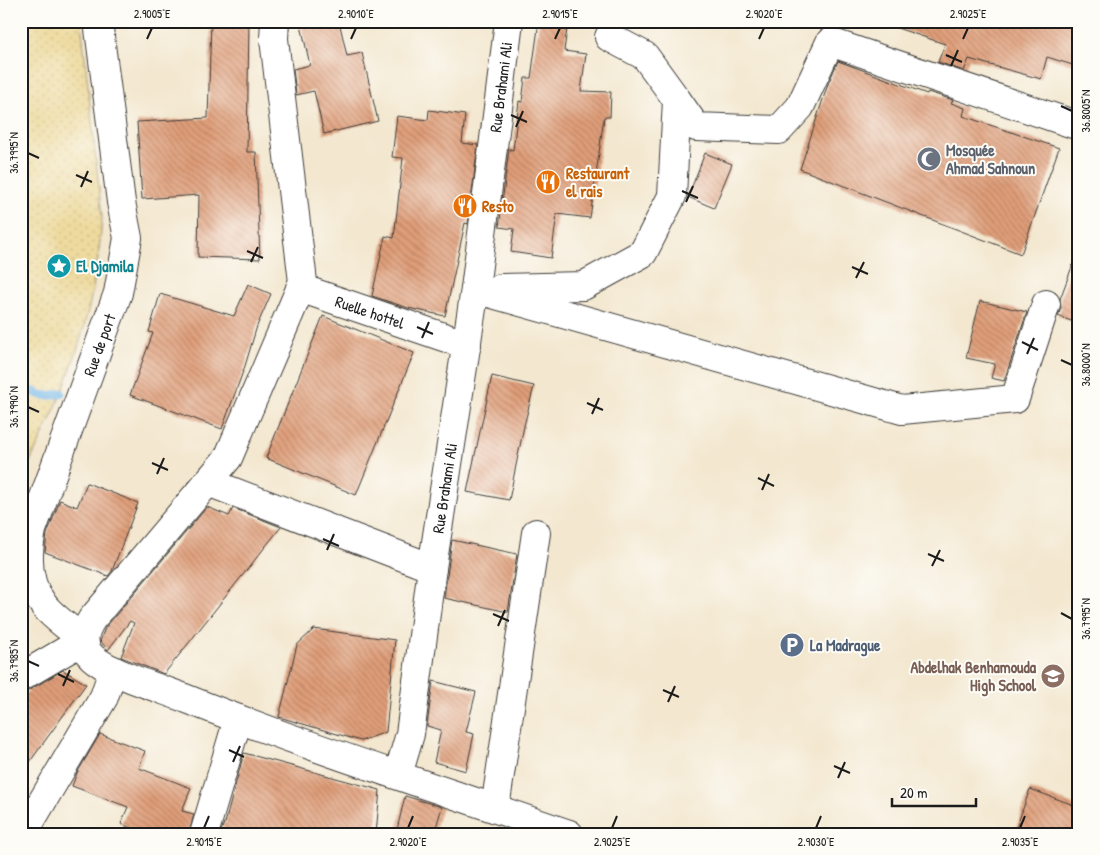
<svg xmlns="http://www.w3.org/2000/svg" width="1100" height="855" viewBox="0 0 1100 855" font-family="'Patrick Hand',sans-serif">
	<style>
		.sand { fill: url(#sand-dots); stroke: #857b5d }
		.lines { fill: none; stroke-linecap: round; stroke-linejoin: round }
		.stream { stroke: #6fb5e6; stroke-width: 9 }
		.building { fill: url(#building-back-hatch) }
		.minor-casing { stroke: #3c3a37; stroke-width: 30 }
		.minor { stroke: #fff; stroke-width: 28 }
		.ticks { fill: none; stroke: #1c1c1c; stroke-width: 2 }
		.labels { text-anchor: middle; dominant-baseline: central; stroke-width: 4; stroke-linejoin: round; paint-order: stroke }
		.street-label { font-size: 16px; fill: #1c1c1c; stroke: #fdfcf7 }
		.worship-label { font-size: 16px; font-weight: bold; fill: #5b616d; stroke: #fdfcf7; text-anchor: start }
		.food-label { font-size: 16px; font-weight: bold; fill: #c56008; stroke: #fdfcf7; text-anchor: start }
		.culture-label { font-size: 16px; font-weight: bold; fill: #0d838f; stroke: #fdfcf7; text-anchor: start }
		.service-label { font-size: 16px; font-weight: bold; fill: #4e5e75; stroke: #fdfcf7; text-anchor: start }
		.education-label { font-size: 16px; font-weight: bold; fill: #785e54; stroke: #fdfcf7; text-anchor: end }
		.neatline { fill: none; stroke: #1c1c1c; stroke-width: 2 }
		.ticks-label { font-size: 12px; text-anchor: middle; fill: #1c1c1c }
	</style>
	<defs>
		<pattern id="sand-dots" width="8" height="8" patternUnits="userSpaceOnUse" patternTransform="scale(1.25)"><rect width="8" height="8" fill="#eeda9e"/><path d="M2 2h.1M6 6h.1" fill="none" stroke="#ccba88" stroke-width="1.8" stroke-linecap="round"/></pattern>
		<pattern id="building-back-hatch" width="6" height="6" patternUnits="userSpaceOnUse" patternTransform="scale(1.25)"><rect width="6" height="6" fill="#e09e79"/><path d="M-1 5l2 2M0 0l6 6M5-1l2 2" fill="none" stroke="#b58062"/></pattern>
	</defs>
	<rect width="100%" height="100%" fill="#fdfcf7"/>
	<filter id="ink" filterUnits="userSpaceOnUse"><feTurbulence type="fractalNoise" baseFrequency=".02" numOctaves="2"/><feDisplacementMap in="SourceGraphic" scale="10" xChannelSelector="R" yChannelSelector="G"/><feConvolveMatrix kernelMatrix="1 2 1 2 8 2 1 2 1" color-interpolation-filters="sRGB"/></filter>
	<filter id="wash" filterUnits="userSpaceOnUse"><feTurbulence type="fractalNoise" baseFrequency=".0096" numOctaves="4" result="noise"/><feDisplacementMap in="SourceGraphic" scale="20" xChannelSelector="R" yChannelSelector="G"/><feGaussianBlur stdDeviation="1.12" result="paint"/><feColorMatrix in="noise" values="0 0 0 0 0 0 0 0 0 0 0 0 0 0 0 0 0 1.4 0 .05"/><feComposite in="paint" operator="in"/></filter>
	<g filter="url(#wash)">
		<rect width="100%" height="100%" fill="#f3e7cf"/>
		<!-- sand -->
		<path class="sand" d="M21,21h60l21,196c-3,50 -13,100 -30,148 -13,40 -33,77 -51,115z"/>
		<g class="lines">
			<!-- stream -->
			<path class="stream" d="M21,387c19,6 19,12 40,6"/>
		</g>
		<g id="blocks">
			<!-- building -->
			<g class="building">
				<polygon points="211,21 249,21 247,152 256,152 260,259 198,257 199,195 142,199 137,122 208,118"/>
				<polygon points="300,21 339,21 347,56 362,53 378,121 324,134 314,91 296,95 293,69 310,65"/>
				<polygon points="539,21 568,21 564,51 586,54 581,91 611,92 610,117 604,117 590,218 557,214 551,258 511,252 514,229 499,227 509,149 513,150 519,101 522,102 525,78 531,78"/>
				<polygon points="888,21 1079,21 1079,67 1047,57 1041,79 969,59 964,71 938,62 945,44 888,25"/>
				<polygon points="838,61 927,94 928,92 953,100 951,103 965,108 963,116 1059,148 1021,254 800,169 828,84"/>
				<polygon points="429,110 465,115 462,143 478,145 468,224 465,223 445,316 408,308 372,296 385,236 394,238 403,158 392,157 397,116 428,120"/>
				<polygon points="705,153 732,164 714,208 688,197"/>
				<polygon points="1076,256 1079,257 1079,324 1058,316 1061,308 1060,299"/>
				<polygon points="248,284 271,294 257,326 245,366 222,429 130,395 153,333 149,332 160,294 234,316"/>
				<polygon points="980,301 1027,312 1004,381 991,378 995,364 966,358"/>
				<polygon points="323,316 414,353 356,495 266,458"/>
				<polygon points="492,376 534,386 524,426 509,500 467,492"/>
				<polygon points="87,483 138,503 112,571 108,576 45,552 47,534 60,500 77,507"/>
				<polygon points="207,507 229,516 233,508 281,527 164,674 121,657 134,623 130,621 108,650 100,641 105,628"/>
				<polygon points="452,540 517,554 508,612 444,598"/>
				<polygon points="314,629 395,640 386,732 361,741 279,717 297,645"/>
				<polygon points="63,670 86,684 21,774 21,698 28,691"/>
				<polygon points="433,681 476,692 466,732 474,734 466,771 434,762 441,730 427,726"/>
				<polygon points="100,734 145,751 139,768 191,788 182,811 194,814 189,834 146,834 121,824 128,807 72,786 77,773"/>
				<polygon points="244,753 380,790 376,834 220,834 224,823 225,823"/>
				<polygon points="1030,789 1079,807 1079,834 1014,834"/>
				<polygon points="405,796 442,807 434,834 396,834"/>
			</g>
		</g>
	</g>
	<g filter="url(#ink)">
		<use href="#blocks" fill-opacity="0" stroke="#3c3a37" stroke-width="1"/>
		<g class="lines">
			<defs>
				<g id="minor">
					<path d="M275,21l-1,18 29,243 -75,176 -136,161c-8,12 -12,27 0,38 17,16 67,31 90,40 127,51 258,92 387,137"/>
					<polyline points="677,100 696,127 779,130 800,107 830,42 1079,126"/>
					<path id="s1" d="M300,288l167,57"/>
					<polyline points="501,288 583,286 643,253 672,196 677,100 645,56 609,37"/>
					<polyline points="475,289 902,410 1015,399 1046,304"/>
					<polyline points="208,482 432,568"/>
					<path id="s2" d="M21,677l63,-37c-12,-10 -33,-24 -41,-36 -17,-21 -16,-49 -11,-74l86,-237 10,-55 -7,-36 -23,-181"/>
					<path id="s3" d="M398,775l12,-41 22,-166 43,-279 34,-268"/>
					<polyline points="495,808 536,533"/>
					<polyline points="23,834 104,697 113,670"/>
					<polyline points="204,834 238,719"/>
				</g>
			</defs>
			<!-- minor casing -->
			<use href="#minor" class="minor-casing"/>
			<!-- minor -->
			<use href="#minor" class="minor"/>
		</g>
	</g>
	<!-- ticks -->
	<path class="ticks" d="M147,39l5,-11M351,39l5,-11M555,39l5,-11M759,39l5,-11M963,39l5,-11M946,55l16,7M951,66l7,-16M1061,106l11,5M511,115l16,7M516,127l7,-16M28,153l11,5M76,175l16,7M81,187l7,-16M682,191l16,7M686,202l7,-16M247,251l16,7M251,262l7,-15M852,267l16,7M856,278l8,-16M417,327l16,7M422,338l7,-16M1022,342l16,8M1027,354l7,-16M1061,360l11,5M587,403l16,7M28,407l11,5M592,414l7,-16M152,463l16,7M157,474l7,-16M758,478l16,8M762,490l7,-16M323,539l16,7M327,550l7,-16M928,554l16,7M932,566l8,-16M1061,613l11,6M493,614l16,7M498,626l7,-16M28,661l11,5M58,674l16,8M63,686l7,-16M663,690l16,7M668,702l7,-16M229,750l15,7M233,762l7,-16M834,766l16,7M838,778l7,-16M204,828l5,-12M408,828l5,-12M612,828l5,-12M816,828l5,-12M1020,828l5,-12"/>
	<!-- icons -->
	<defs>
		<symbol id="mosque-disc" viewBox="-11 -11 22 22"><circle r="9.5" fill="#6b7280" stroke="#fdfcf7"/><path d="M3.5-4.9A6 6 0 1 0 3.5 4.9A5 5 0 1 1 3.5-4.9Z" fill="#fff"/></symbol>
		<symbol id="restaurant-disc" viewBox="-11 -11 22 22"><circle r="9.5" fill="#e8710a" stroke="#fdfcf7"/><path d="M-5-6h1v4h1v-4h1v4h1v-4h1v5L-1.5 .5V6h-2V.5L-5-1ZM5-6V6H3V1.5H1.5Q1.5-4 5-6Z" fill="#fff"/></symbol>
		<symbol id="sight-disc" viewBox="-11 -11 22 22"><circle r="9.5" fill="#0f9aa8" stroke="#fdfcf7"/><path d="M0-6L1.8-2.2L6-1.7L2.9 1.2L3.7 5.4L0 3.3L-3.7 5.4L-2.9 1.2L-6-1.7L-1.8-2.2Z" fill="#fff"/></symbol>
		<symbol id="parking-disc" viewBox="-11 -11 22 22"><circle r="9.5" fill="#5c6f8a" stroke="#fdfcf7"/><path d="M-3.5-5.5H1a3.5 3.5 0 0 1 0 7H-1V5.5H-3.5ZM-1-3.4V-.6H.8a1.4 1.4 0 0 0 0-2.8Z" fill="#fff"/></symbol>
		<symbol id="school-disc" viewBox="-11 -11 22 22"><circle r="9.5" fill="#8d6e63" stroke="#fdfcf7"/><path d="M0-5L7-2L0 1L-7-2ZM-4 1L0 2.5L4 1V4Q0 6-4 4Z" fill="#fff"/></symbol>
	</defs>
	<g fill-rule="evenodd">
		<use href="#mosque-disc" x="915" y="145" width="28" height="28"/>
		<use href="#restaurant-disc" x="534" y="168" width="28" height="28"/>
		<use href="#restaurant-disc" x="451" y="192" width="28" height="28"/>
		<use href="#sight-disc" x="45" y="252" width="28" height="28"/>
		<use href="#parking-disc" x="778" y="631" width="28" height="28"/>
		<use href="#school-disc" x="1039" y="662" width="28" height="28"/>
	</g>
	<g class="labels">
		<!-- street labels -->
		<g class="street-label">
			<text stroke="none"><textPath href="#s3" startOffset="696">Rue Brahami Ali</textPath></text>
			<text stroke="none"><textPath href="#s1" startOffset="74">Ruelle hottel</textPath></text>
			<text stroke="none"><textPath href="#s2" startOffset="402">Rue de port</textPath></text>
			<text stroke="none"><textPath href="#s3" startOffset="291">Rue Brahami Ali</textPath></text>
		</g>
		<!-- worship labels -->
		<g class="worship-label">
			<text x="946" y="150">Mosquée<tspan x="946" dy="18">Ahmad Sahnoun</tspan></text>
		</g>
		<!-- food labels -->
		<g class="food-label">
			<text x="566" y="173">Restaurant<tspan x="566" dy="18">el rais</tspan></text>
			<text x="482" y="206">Resto</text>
		</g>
		<!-- culture labels -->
		<g class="culture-label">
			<text x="76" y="266">El Djamila</text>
		</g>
		<!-- service labels -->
		<g class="service-label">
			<text x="810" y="645">La Madrague</text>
		</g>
		<!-- education labels -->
		<g class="education-label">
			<text x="1036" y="667">Abdelhak Benhamouda<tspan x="1036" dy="18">High School</tspan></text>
		</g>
	</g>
	<!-- margin -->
	<rect width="1100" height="855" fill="none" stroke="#fdfcf7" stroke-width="55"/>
	<!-- scale -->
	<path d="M892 798v8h84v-8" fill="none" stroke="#1c1c1c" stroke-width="2.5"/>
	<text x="900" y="798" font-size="15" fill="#1c1c1c" stroke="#fdfcf7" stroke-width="4" paint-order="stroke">20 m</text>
	<rect x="28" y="28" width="1044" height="800" class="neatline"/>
	<g class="ticks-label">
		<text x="152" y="18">2.9005°E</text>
		<text x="356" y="18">2.9010°E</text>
		<text x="560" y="18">2.9015°E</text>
		<text x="764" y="18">2.9020°E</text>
		<text x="968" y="18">2.9025°E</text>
		<text transform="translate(1086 111) rotate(-90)" y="4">36.8005°N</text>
		<text transform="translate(14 153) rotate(-90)" y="4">36.7995°N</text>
		<text transform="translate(1086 365) rotate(-90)" y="4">36.8000°N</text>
		<text transform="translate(14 407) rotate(-90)" y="4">36.7990°N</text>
		<text transform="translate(1086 619) rotate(-90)" y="4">36.7995°N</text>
		<text transform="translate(14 661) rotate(-90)" y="4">36.7985°N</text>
		<text x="204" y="846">2.9015°E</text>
		<text x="408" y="846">2.9020°E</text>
		<text x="612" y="846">2.9025°E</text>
		<text x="816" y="846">2.9030°E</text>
		<text x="1020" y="846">2.9035°E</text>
	</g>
</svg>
